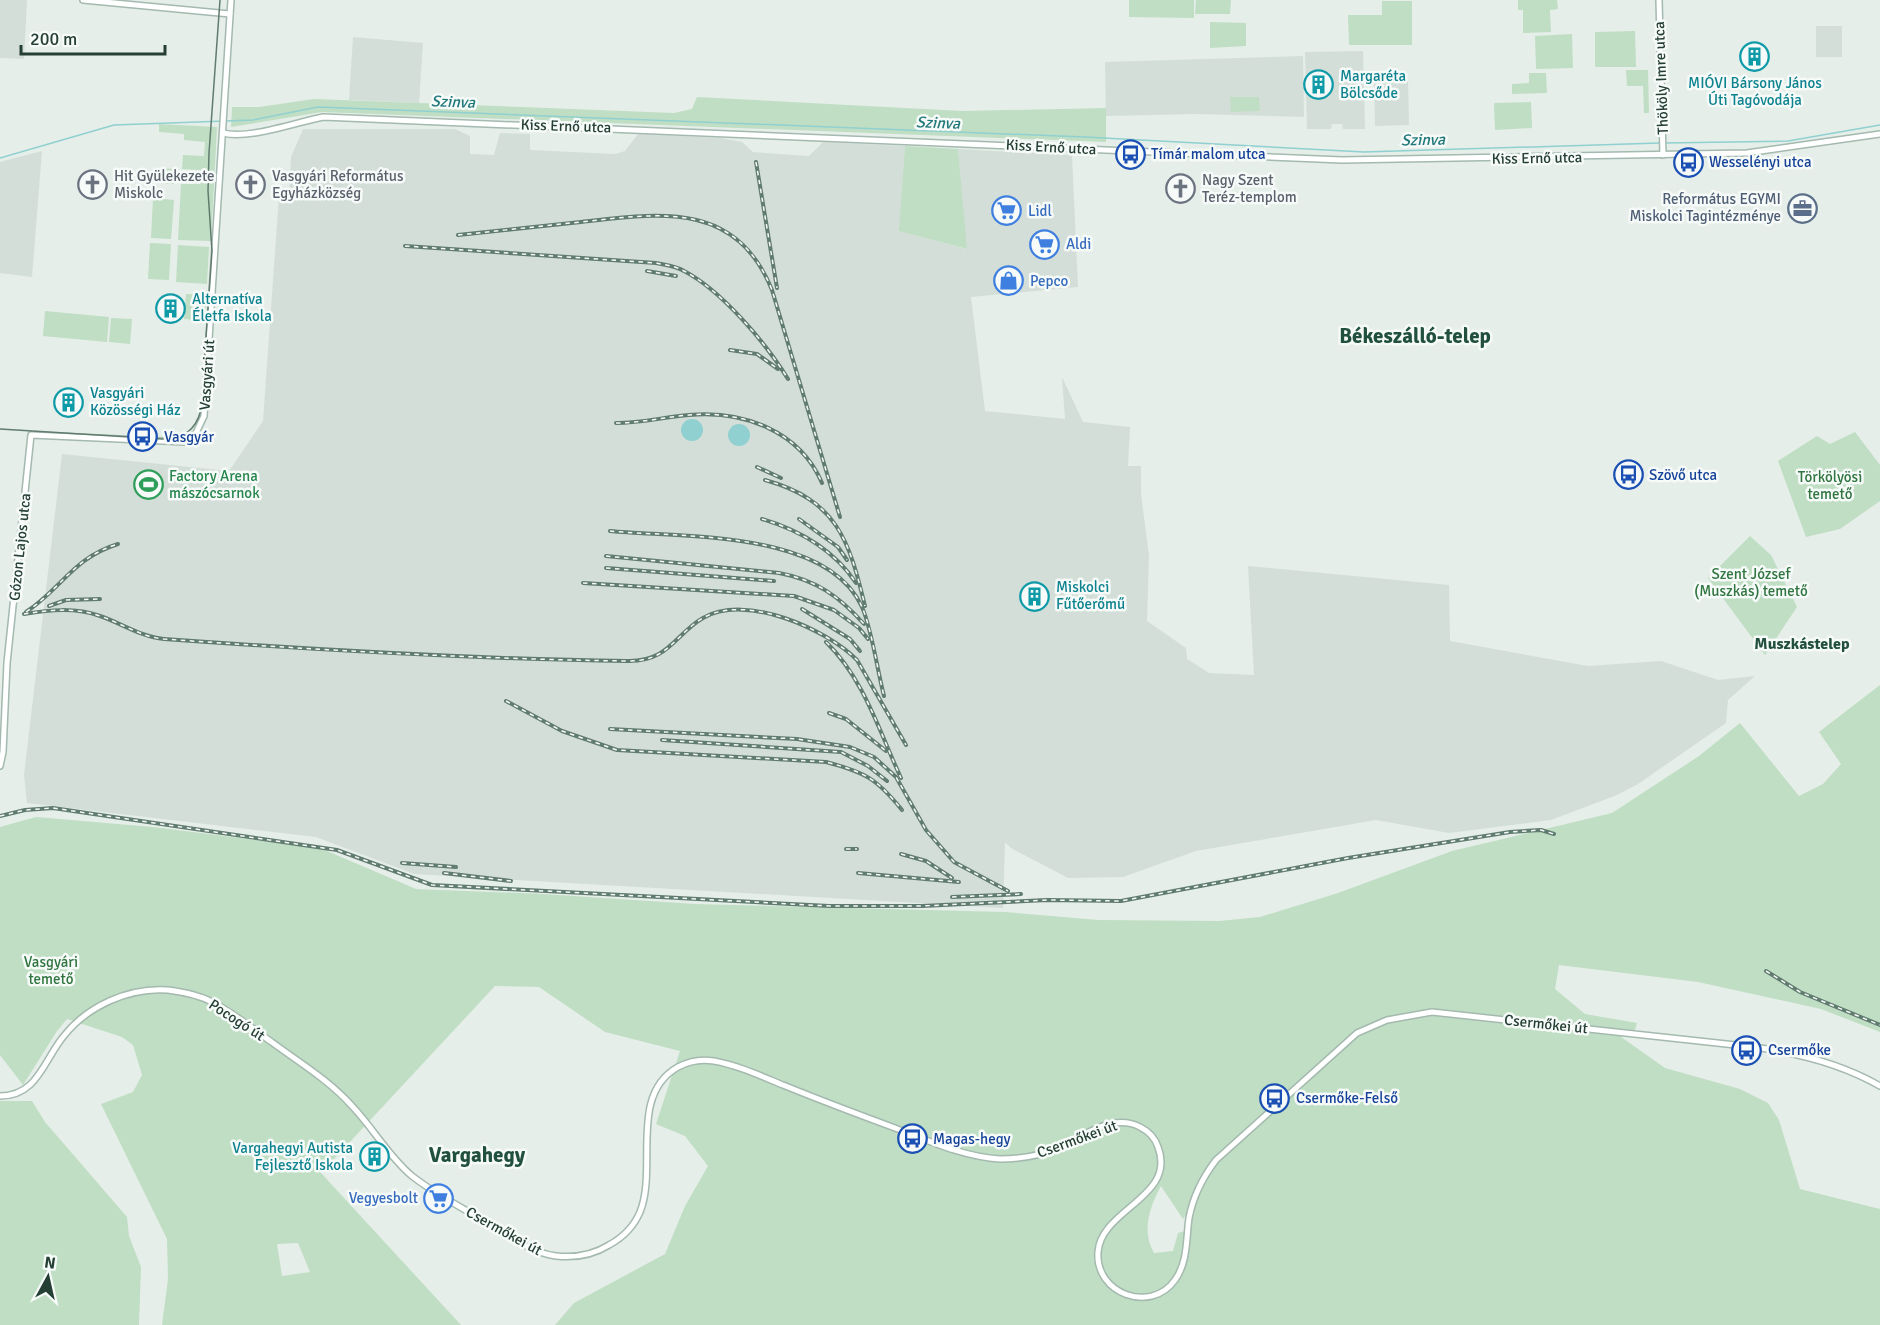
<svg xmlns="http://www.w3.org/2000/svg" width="1880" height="1325" viewBox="0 0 1880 1325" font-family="Signika,sans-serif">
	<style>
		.built { fill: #d4ded8 }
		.green { fill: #c0dec3; fill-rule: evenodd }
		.water { fill: #90d0d0 }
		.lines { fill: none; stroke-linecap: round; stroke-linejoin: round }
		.stream { stroke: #90d0d0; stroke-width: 1.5 }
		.secondary-casing { stroke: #a4b9af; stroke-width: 8 }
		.secondary { stroke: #fff; stroke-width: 5 }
		.tram { stroke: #607b6f; stroke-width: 1.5 }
		.rail-casing { stroke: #607b6f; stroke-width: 4 }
		.rail { stroke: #f6faf8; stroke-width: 1.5; stroke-dasharray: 4.5; stroke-linecap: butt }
		.labels { text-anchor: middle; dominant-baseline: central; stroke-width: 5; stroke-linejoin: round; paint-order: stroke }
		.culture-label { font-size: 15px; fill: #0d838f; stroke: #f6faf8; text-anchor: start }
		.street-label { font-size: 15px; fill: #253f34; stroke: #f6faf8 }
		.transit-label { font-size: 15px; fill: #164399; stroke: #f6faf8; text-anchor: start }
		.worship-label { font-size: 15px; fill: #5b616d; stroke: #f6faf8; text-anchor: start }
		.service-label { font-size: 15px; fill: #4e5e75; stroke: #f6faf8; text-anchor: end }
		.shop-label { font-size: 15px; fill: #366cbe; stroke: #f6faf8; text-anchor: start }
		.leisure-label { font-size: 15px; fill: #27864d; stroke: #f6faf8; text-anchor: start }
		.park-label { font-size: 15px; fill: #307540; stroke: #f6faf8 }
		.water-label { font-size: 16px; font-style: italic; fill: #21787a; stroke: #f6faf8 }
		.neighbourhood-label { font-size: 16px; font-weight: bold; fill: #21513e; stroke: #f6faf8 }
		.district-label { font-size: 21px; font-weight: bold; fill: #21513e; stroke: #f6faf8 }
	</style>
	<rect width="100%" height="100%" fill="#e5eee9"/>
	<!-- built -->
	<g class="built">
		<polygon points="0,0 27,0 24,59 0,58"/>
		<rect x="1816" y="26" width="26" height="31"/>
		<polygon points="353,37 423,43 419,103 349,100"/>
		<polygon points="1363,51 1365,129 1343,129 1342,124 1332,124 1331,129 1307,129 1305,52"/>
		<polygon points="1303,56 1304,117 1196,114 1106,116 1105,62"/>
		<polygon points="1374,80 1408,80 1409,125 1375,126"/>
		<polygon points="303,129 455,129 470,136 470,154 494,155 500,133 530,134 530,150 615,154 625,151 638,134 721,138 742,142 753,152 809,156 823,142 905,146 900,231 966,249 958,149 1072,155 1078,287 971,297 985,411 1065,419 1062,377 1083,422 1130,427 1128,466 1141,466 1141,494 1149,556 1147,621 1186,648 1187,659 1209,673 1254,675 1248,566 1449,585 1450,641 1588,666 1661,661 1718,680 1755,676 1728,700 1726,723 1638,784 1617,795 1551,820 1449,833 1376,820 1196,851 1123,877 1068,878 1011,848 1005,842 1003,908 414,874 316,837 27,803 24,775 62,454 229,471 263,421 279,196 289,195 291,157"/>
		<polygon points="42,151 32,277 0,273 0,162"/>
	</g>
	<!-- green -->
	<g class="green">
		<polygon points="1129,0 1194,0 1194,18 1129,17"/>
		<polygon points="1196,0 1231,0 1230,14 1195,14"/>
		<polygon points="1518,0 1557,0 1558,9 1550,10 1551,32 1523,33 1523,10 1518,10"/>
		<polygon points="1382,1 1412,1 1412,45 1349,45 1348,15 1382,15"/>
		<polygon points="1210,22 1246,23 1246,46 1210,48"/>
		<polygon points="1635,31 1636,67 1595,67 1595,32"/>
		<polygon points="1572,34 1573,68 1536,69 1535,36"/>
		<polygon points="1626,70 1648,70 1649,113 1644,113 1643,86 1627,86"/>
		<polygon points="1529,73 1546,73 1547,93 1512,94 1512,84 1529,83"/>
		<polygon points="697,97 962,111 1106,108 1106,142 322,112 231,127 232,107 259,107 314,99 674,113 692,109"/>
		<polygon points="1230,97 1259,97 1260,111 1231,112"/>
		<polygon points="1531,102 1532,128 1495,130 1494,103"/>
		<polygon points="159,124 217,127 211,241 178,240 181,184 200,184 201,170 182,169 183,155 204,156 205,142 184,140 184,134 159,132"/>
		<polygon points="905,146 958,149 967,249 899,231"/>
		<polygon points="158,168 175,169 174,184 157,183"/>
		<polygon points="153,198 174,200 171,239 151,238"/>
		<polygon points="150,243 171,244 169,280 148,279"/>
		<polygon points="178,245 209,247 207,284 176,282"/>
		<polygon points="186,294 207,295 205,321 184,319"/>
		<polygon points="45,311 109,317 107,342 43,336"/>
		<polygon points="111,318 132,319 130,344 109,342"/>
		<polygon points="1855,432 1880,465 1880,501 1840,529 1806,537 1778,461 1817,436 1830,444"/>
		<polygon points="1750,536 1771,555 1797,607 1765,655 1708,578"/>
		<path d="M1880,685v347l-59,-23 -123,-27 -139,-17 -4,24 30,25 52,9 -3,10 -20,-1 51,36 75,21 28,14 11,17 21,69 80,20v116h-1325l19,-22 91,-49 20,-48 23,-40 -23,-30 -29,-12 24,-73 -75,-19 -66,-45 -44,-1 -174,187 140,152h-299l6,-46 -1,-40 -66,-135 32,-12 9,-17 -9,-30 -11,-8 -55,-18 -10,12 -34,54 -23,-30v-228l36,-10 117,10 167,21 96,41 127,5 152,10 310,8 93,8 121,1 41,-4 78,-24 114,-42 160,-38 87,-57 41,-33 59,73 24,-12 18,-20 -22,-32zM1161,1186l22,33 7,-9 -2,20 -10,3 -5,18 -19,2c-13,-22 -4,-47 7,-67zM298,1243l12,29 -28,4 -5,-32z"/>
		<polygon points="0,1101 32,1101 45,1122 127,1217 129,1236 141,1267 139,1325 0,1325"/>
	</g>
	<!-- water -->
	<g class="water">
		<circle cx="692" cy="430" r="11"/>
		<circle cx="739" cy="435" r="11"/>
	</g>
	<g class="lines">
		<!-- stream -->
		<g class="stream">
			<polyline points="1665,143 1788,141 1880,125"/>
			<polyline points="0,158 114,125 253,120 318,107 1085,137 1364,152 1660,143"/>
		</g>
		<defs>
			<g id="secondary">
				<polyline points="83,0 230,14"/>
				<polyline points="1659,0 1663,155"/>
				<path d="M223,133c25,7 74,-11 100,-16l1019,43 405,-7 133,-19"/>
				<polyline points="0,766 3,752 7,663 31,435 185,442 196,433 204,416 231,0"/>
				<path d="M0,1096c37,0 43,-34 63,-59 24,-31 66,-50 105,-47 15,2 31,5 44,12 22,11 41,27 61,41 27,20 57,38 79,63 21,22 37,51 60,70 24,19 53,33 79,49 20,12 41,28 65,31 19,2 37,-1 53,-11 13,-7 25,-19 31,-33 18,-44 -12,-117 38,-145 11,-6 24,-8 36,-6 23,4 47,15 69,24 37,15 74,29 112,43 34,13 69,29 105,31 18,0 38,-3 55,-10 25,-10 56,-37 85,-22 8,4 15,11 18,20 19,50 -57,62 -60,105 -3,42 53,62 77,28 13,-18 11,-41 14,-62 4,-21 14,-41 27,-58l141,-127 30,-13 45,-8 322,35c44,6 88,17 126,39"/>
			</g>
		</defs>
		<!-- secondary casing -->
		<use href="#secondary" class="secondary-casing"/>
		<!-- secondary -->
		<use href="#secondary" class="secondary"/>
		<!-- tram -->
		<path class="tram" d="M0,429l162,10c21,-1 33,-7 39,-29l11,-159 -4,-60 1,-38 11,-153"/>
		<defs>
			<g id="rail">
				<polyline points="756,162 777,288"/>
				<path d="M458,235c41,-4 82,-9 123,-13 80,-9 155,-21 191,68l68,227"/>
				<path d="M405,246l251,17c9,2 20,3 28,8 37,19 82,72 104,108"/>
				<polyline points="647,271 676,276"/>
				<polyline points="730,350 757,354 778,369"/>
				<path d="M616,423c25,0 49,-6 73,-8 54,-5 111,16 133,68"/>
				<polyline points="757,467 781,478"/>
				<path d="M765,480c72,20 84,60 100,126"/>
				<path d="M762,519c37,11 72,31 94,64"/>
				<polyline points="799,519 838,547 847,560"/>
				<path d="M610,531c70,7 217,-2 252,76 10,23 15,62 22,89"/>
				<path d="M606,556l173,17c37,7 60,23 85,51"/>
				<polyline points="606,568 774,581"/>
				<polyline points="583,583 794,596 834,610 859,628 868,639"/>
				<polyline points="49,606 66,600 100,599"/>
				<polyline points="802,609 850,639 860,651"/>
				<path d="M26,612c36,-24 47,-54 92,-68"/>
				<path d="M24,614c25,-4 51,-7 76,2 21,7 41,21 64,23 154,11 309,20 463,22 42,1 48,-27 76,-43 43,-25 123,11 154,42l49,85"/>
				<path d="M826,642c38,37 53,89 75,136"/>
				<path d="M506,701l56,30 55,19 209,12c39,10 51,17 76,48"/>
				<polyline points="829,713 846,719 886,751"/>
				<polyline points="610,729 797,739 850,747 874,757 896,777 926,830 954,862 1008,891"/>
				<polyline points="662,740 841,752 868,766 887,781"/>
				<polyline points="0,816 25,810 53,808 337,850 432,885 829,906 922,906 1047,900 1121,901 1348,858 1510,832 1541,830 1554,834"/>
				<polyline points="846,849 857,849"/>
				<polyline points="901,854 926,861 952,878"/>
				<polyline points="402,863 456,867"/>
				<polyline points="444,873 511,881"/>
				<polyline points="858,873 959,882"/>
				<polyline points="952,897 1021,894"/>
				<polyline points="1766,971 1800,992 1880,1025"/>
			</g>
		</defs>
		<!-- rail casing -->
		<use href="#rail" class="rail-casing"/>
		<!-- rail -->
		<use href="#rail" class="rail"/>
	</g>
	<!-- icons -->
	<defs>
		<symbol id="building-ring" viewBox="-11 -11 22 22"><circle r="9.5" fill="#f6faf8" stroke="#0f9aa8" stroke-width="1.5"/><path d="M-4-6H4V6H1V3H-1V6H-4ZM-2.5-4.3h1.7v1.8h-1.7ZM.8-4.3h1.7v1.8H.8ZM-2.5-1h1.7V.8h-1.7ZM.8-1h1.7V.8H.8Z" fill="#0f9aa8"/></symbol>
		<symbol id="bus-ring" viewBox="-11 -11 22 22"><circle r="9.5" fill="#f6faf8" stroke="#1a4fb4" stroke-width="1.5"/><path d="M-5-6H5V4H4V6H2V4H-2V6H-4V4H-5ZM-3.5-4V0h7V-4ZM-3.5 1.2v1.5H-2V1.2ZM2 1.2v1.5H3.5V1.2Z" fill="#1a4fb4"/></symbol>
		<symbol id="church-ring" viewBox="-11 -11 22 22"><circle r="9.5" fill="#f6faf8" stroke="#6b7280" stroke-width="1.5"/><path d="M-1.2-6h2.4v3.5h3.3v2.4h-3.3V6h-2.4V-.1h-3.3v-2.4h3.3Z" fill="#6b7280"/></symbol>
		<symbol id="office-ring" viewBox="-11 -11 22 22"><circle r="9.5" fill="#f6faf8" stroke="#5c6f8a" stroke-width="1.5"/><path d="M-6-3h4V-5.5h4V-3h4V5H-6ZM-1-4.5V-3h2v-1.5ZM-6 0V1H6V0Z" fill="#5c6f8a"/></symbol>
		<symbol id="supermarket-ring" viewBox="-11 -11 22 22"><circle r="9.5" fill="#f6faf8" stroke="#3f7fe0" stroke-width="1.5"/><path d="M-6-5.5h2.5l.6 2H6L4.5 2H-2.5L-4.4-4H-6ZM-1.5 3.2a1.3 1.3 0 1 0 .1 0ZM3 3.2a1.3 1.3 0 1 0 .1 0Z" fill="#3f7fe0"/></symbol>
		<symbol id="shop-ring" viewBox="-11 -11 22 22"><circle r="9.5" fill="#f6faf8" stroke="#3f7fe0" stroke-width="1.5"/><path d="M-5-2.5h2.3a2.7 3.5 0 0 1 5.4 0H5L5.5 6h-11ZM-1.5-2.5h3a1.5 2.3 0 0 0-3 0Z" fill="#3f7fe0"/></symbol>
		<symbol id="stadium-ring" viewBox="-11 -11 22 22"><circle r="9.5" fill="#f6faf8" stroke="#2e9e5b" stroke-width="1.5"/><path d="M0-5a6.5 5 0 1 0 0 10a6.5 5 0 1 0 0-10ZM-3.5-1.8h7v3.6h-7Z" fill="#2e9e5b"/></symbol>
	</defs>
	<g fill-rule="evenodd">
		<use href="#building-ring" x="1738" y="40" width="33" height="33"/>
		<use href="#building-ring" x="1302" y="68" width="33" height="33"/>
		<use href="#bus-ring" x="1114" y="138" width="33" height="33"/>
		<use href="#bus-ring" x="1672" y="146" width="33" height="33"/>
		<use href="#church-ring" x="76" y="168" width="33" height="33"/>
		<use href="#church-ring" x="234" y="168" width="33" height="33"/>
		<use href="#church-ring" x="1164" y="172" width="33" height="33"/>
		<use href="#office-ring" x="1786" y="192" width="33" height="33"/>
		<use href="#supermarket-ring" x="990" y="194" width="33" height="33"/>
		<use href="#supermarket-ring" x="1028" y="228" width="33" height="33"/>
		<use href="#shop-ring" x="992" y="264" width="33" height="33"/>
		<use href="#building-ring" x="154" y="292" width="33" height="33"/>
		<use href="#building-ring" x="52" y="386" width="33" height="33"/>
		<use href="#bus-ring" x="126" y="420" width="33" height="33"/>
		<use href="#bus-ring" x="1612" y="458" width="33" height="33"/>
		<use href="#stadium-ring" x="132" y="468" width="33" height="33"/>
		<use href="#building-ring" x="1018" y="580" width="33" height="33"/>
		<use href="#bus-ring" x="1730" y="1034" width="33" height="33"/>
		<use href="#bus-ring" x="1258" y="1082" width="33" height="33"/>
		<use href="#bus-ring" x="896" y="1122" width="33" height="33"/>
		<use href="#building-ring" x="358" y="1140" width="33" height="33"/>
		<use href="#supermarket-ring" x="422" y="1182" width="33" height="33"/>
	</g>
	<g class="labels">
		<!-- culture labels -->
		<g class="culture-label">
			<text x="1340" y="76">Margaréta<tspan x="1340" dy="17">Bölcsőde</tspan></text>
			<text x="1755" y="83" text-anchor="middle">MIÓVI Bársony János<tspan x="1755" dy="17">Úti Tagóvodája</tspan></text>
			<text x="192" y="299">Alternatíva<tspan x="192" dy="17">Életfa Iskola</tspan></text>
			<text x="90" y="393">Vasgyári<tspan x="90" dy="17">Közösségi Ház</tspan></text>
			<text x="1056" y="587">Miskolci<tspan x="1056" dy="17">Fűtőerőmű</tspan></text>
			<text x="353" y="1148" text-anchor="end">Vargahegyi Autista<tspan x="353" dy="17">Fejlesztő Iskola</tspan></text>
		</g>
		<!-- street labels -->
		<g class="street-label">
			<text transform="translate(1661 78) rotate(-92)">Thököly Imre utca</text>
			<text transform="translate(566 126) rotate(2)">Kiss Ernő utca</text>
			<text transform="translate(1051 147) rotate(3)">Kiss Ernő utca</text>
			<text transform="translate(1537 158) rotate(-1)">Kiss Ernő utca</text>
			<text transform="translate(207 375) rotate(-86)">Vasgyári út</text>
			<text transform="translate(20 547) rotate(-84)">Gózon Lajos utca</text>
			<text transform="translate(237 1020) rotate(33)">Pocogó út</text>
			<text transform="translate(1546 1024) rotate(6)">Csermőkei út</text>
			<text transform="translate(1077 1139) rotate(-20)">Csermőkei út</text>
			<text transform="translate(504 1231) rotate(29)">Csermőkei út</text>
		</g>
		<!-- transit labels -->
		<g class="transit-label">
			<text x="1151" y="154">Tímár malom utca</text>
			<text x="1709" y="162">Wesselényi utca</text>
			<text x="164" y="437">Vasgyár</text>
			<text x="1649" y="475">Szövő utca</text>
			<text x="1768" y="1050">Csermőke</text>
			<text x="1296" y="1098">Csermőke-Felső</text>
			<text x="933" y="1139">Magas-hegy</text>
		</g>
		<!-- worship labels -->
		<g class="worship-label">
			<text x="114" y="176">Hit Gyülekezete<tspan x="114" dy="17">Miskolc</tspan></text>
			<text x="272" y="176">Vasgyári Református<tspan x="272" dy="17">Egyházközség</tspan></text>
			<text x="1202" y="180">Nagy Szent<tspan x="1202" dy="17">Teréz-templom</tspan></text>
		</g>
		<!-- service labels -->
		<g class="service-label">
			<text x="1781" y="199">Református EGYMI<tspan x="1781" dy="17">Miskolci Tagintézménye</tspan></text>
		</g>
		<!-- shop labels -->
		<g class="shop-label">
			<text x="1028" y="211">Lidl</text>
			<text x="1066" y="244">Aldi</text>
			<text x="1030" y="281">Pepco</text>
			<text x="418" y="1198" text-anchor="end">Vegyesbolt</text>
		</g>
		<!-- leisure labels -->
		<g class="leisure-label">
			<text x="169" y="476">Factory Arena<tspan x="169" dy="17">mászócsarnok</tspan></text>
		</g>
		<!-- park labels -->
		<g class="park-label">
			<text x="1830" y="477">Törkölyösi<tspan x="1830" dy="17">temető</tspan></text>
			<text x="1751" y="574">Szent József<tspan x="1751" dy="17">(Muszkás) temető</tspan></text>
			<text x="51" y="962">Vasgyári<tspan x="51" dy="17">temető</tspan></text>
		</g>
		<!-- water labels -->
		<g class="water-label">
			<text transform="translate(453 102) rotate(2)">Szinva</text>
			<text transform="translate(938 123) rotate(2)">Szinva</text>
			<text transform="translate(1423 140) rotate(-1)">Szinva</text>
		</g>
		<!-- neighbourhood labels -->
		<g class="neighbourhood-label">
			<text x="1802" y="644">Muszkástelep</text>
		</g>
		<!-- district labels -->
		<g class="district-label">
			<text x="1415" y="336">Békeszálló-telep</text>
			<text x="477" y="1155">Vargahegy</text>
		</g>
	</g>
	<!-- north arrow -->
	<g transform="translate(48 1277) rotate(8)" stroke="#f6faf8" stroke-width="4.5" paint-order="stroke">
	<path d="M0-4.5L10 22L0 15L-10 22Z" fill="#253f34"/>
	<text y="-9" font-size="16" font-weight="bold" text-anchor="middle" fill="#253f34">N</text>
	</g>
	<!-- scale -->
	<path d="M21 45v9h144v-9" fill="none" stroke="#253f34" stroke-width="3"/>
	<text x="30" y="45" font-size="18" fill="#253f34" stroke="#f6faf8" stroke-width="4.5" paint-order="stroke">200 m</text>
</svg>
